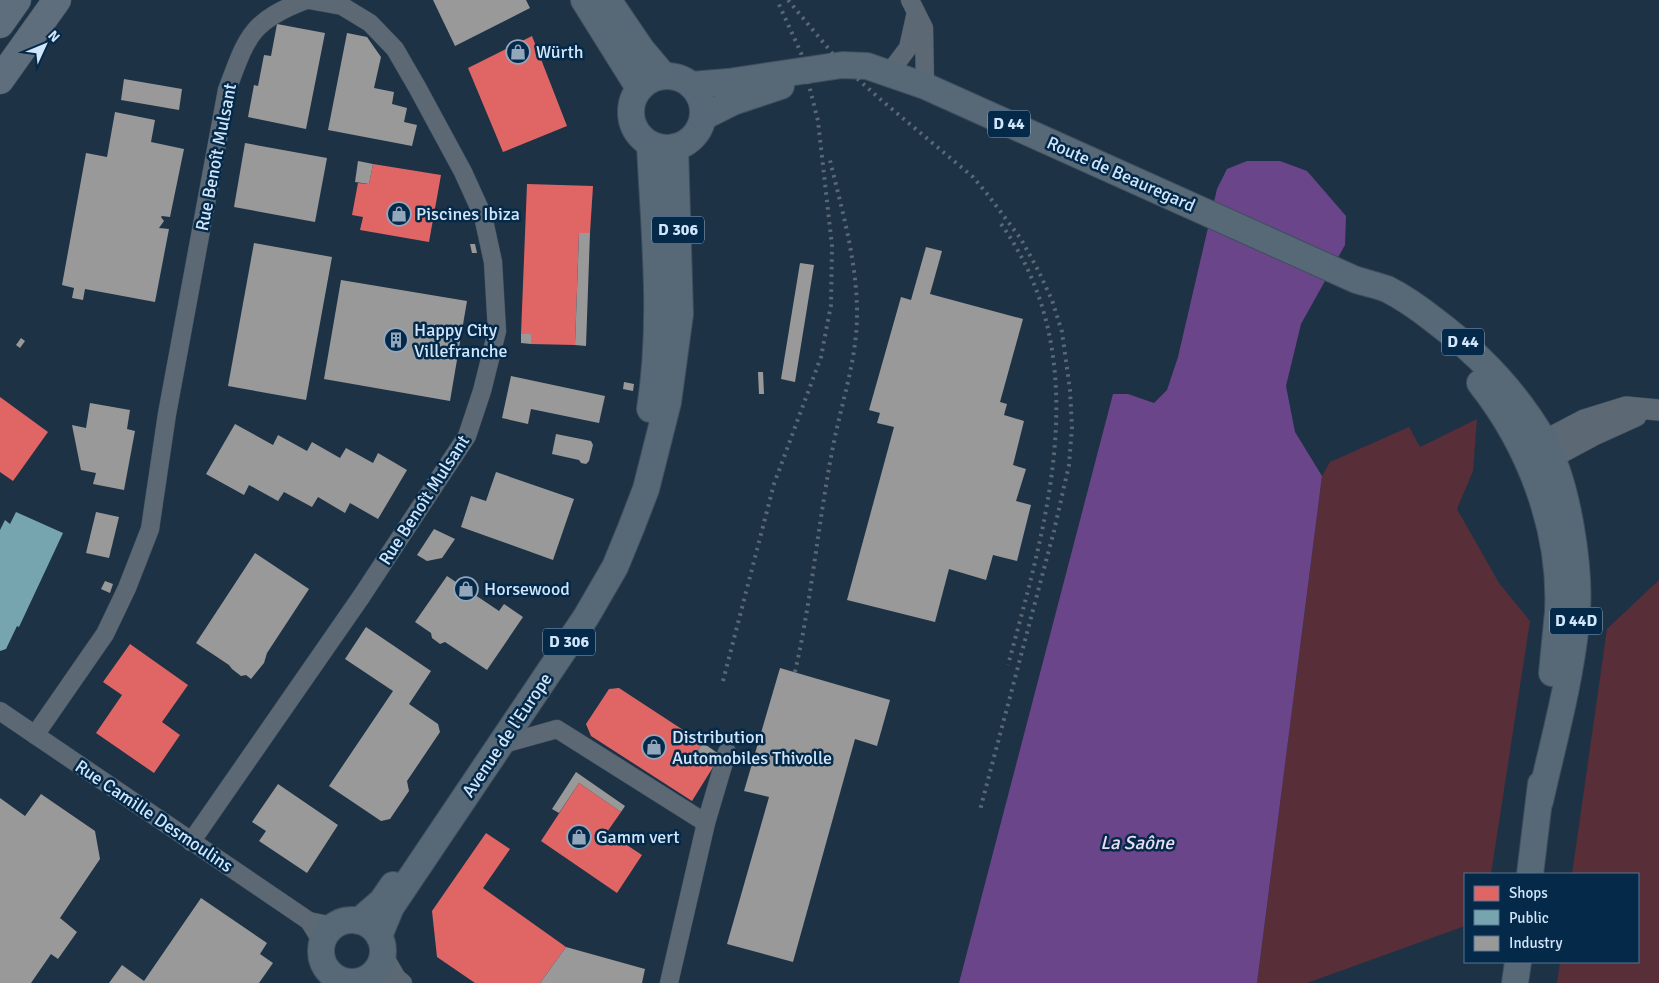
<svg xmlns="http://www.w3.org/2000/svg" width="1659" height="983" viewBox="0 0 1659 983" font-family="Signika,sans-serif">
<rect width="100%" height="100%" fill="#1e3245"/>
<!-- green -->
<g fill="#582e39">
<polygon points="1477,419 1473,471 1457,509 1499,583 1530,621 1491,874 1465,874 1465,926 1307,983 1257,983 1322,476 1330,462 1409,427 1420,447"/>
<polygon points="1659,580 1659,983 1557,983 1560,962 1638,962 1638,874 1572,874 1607,629"/>
</g>
<!-- water -->
<polygon fill="#6a4589" points="1247,161 1280,161 1307,171 1346,216 1345,245 1301,324 1286,386 1295,432 1322,476 1257,983 959,983 1113,394 1128,394 1154,403 1167,390 1178,357 1217,189 1227,169"/>
<!-- shops -->
<g fill="#e06666">
<polygon points="532,36 567,126 503,152 468,68"/>
<polygon points="373,164 441,175 429,242 360,230 363,217 352,215 358,183 369,184"/>
<polygon points="527,184 593,186 590,233 579,233 575,345 531,344 531,334 521,334"/>
<polygon points="0,397 48,432 13,481 0,472"/>
<polygon points="130,644 188,685 162,722 180,735 154,773 96,733 122,695 103,682"/>
<polygon points="619,688 703,743 697,752 715,764 692,801 591,736 586,724 609,689"/>
<polygon points="579,783 621,812 607,832 642,855 617,893 541,841"/>
<polygon points="486,833 510,849 483,888 566,947 540,983 475,983 437,957 432,911"/>
</g>
<!-- public -->
<polygon fill="#76a5af" points="16,512 63,533 19,627 17,626 6,649 0,651 0,530 5,520 10,524"/>
<!-- industry -->
<g fill="#999">
<polygon points="433,0 526,0 530,8 455,46"/>
<polygon points="277,24 325,33 306,129 248,117 254,85 258,86 264,55 271,56"/>
<polygon points="347,33 367,37 381,57 374,88 394,92 392,104 407,108 404,122 417,125 412,146 328,130"/>
<polygon points="124,79 182,89 179,110 121,100"/>
<polygon points="115,112 155,120 151,142 184,149 170,217 162,216 161,217 164,221 159,228 169,229 155,302 85,289 83,300 72,298 74,288 62,285 86,153 107,157"/>
<polygon points="245,143 327,158 315,222 234,207"/>
<polygon points="358,161 373,164 369,184 355,182"/>
<polygon points="579,233 590,233 586,346 575,345"/>
<polygon points="254,243 332,257 306,400 228,386"/>
<polygon points="470,244 475,244 477,253 472,253"/>
<polygon points="926,247 942,251 930,294 1023,319 1000,402 1007,404 1004,415 1024,421 1013,465 1026,469 1016,501 1031,505 1017,561 993,555 986,580 949,569 935,622 847,600 894,427 877,423 880,413 869,410 901,297 911,300"/>
<polygon points="800,263 814,265 795,382 781,379"/>
<polygon points="341,280 467,301 450,401 324,379"/>
<polygon points="521,334 531,334 531,344 521,343"/>
<polygon points="21,338 25,341 20,348 16,345"/>
<polygon points="758,372 763,372 764,394 759,394"/>
<polygon points="511,376 605,396 599,423 531,409 528,424 502,418"/>
<polygon points="624,382 634,384 633,391 623,389"/>
<polygon points="90,403 130,410 127,429 135,431 124,490 93,484 96,473 81,470 72,425 86,428"/>
<polygon points="235,424 273,445 278,435 307,451 312,442 340,458 346,448 373,463 378,453 407,470 378,519 350,503 345,513 318,497 312,507 284,492 278,501 249,485 244,495 206,474"/>
<polygon points="556,434 591,441 593,445 589,461 586,464 581,463 579,460 552,454"/>
<polygon points="496,472 574,499 553,560 461,527 471,496 486,501"/>
<polygon points="96,512 119,517 109,558 86,553"/>
<polygon points="434,529 455,539 442,558 427,561 417,555"/>
<polygon points="255,553 309,589 267,653 264,663 251,679 246,675 241,676 232,669 229,665 196,643"/>
<polygon points="447,576 499,611 504,604 523,617 487,670 445,642 440,644 432,638 431,633 415,622"/>
<polygon points="105,581 113,584 110,593 101,589"/>
<polygon points="366,627 431,671 409,704 438,724 440,732 407,781 409,791 390,819 381,821 329,786 393,691 345,659"/>
<polygon points="780,668 890,700 877,746 855,739 793,962 727,944 769,797 744,791"/>
<polygon points="703,743 719,754 715,764 697,752"/>
<polygon points="576,772 625,806 621,812 579,783 559,813 552,809"/>
<polygon points="278,784 338,825 307,873 259,841 266,831 252,822"/>
<polygon points="41,794 95,831 100,859 60,918 77,932 58,959 51,954 31,983 0,983 0,798 25,816"/>
<polygon points="201,898 267,943 260,954 273,963 259,983 109,983 122,965 144,981"/>
<polygon points="566,947 645,969 642,983 540,983"/>
</g>
<g fill="none" stroke-linecap="round" stroke-linejoin="round">
<!-- minor casing -->
<g stroke="#3e4f5f" stroke-width="19">
<g id="minor">
<polyline points="910,0 924,28 925,86"/>
<polyline points="889,73 908,48 916,12"/>
<polyline points="0,711 309,921 322,942"/>
<path d="M35 735 105 634 127 588 150 529 167 414 227 90C247 37 250 21 306 0"/>
<polyline points="500,745 557,729 706,823"/>
<polyline points="191,842 361,597 467,436 482,391 497,331 493,262 483,216 463,172 417,87 395,49 370,23 342,6 309,0"/>
<polyline points="309,921 333,926"/>
<polyline points="383,954 397,978 403,983"/>
<polyline points="370,977 397,978"/>
<polyline points="669,983 706,823 727,752"/>
</g>
</g>
<!-- tertiary casing -->
<g stroke="#3e4f5f" stroke-width="22">
<g id="tertiary">
<polyline points="1544,441 1584,420 1626,407 1659,410"/>
<polyline points="1551,458 1594,435 1636,416"/>
</g>
</g>
<!-- primary casing -->
<g stroke="#3e4f5f" stroke-width="28">
<g id="primary">
<polyline points="584,0 639,88"/>
<polyline points="608,0 642,50 664,76"/>
<circle cx="667" cy="112" r="36"/>
<path d="M691 85 728 82 842 65 867 66 925 86 1354 279C1365 283 1376 285 1387 289 1403 297 1420 309 1434 320 1478 353 1515 391 1543 439 1568 482 1582 574 1576 623 1570 683 1553 743 1540 801"/>
<polyline points="703,117 733,102 781,86"/>
<path d="M1480 383C1530 446 1562 530 1558 612 1556 633 1554 653 1552 673"/>
<path d="M650 409C664 321 654 232 650 144"/>
<polyline points="1530,874 1541,784"/>
<circle cx="352" cy="951" r="31"/>
<polyline points="359,921 382,901 393,885"/>
<polyline points="379,936 391,907 586,617 615,567 631,528 646,489 668,402 680,314 675,147"/>
<polyline points="1515,983 1518,962"/>
</g>
</g>
<!-- motorway casing -->
<g stroke="#3e4f5f" stroke-width="29">
<g id="motorway">
<polyline points="0,24 17,0"/>
<polyline points="0,80 57,0"/>
</g>
</g>
<!-- minor -->
<use href="#minor" stroke="#5c6873" stroke-width="18"/>
<!-- tertiary -->
<use href="#tertiary" stroke="#5c6873" stroke-width="21"/>
<!-- primary -->
<use href="#primary" stroke="#576877" stroke-width="26"/>
<!-- motorway -->
<use href="#motorway" stroke="#5e6e7d" stroke-width="28"/>
<!-- rail -->
<g stroke="#5a6875" stroke-width="4" stroke-dasharray="2.5 5" stroke-linecap="butt">
<polyline points="788,0 842,65 880,99 973,177 988,195 1021,239 1038,270 1052,300 1062,332 1070,390 1072,427 1069,465 1054,531 980,810"/>
<path d="M1001 224C1097 358 1047 521 1008 665"/>
<path d="M795 672C813 593 819 512 836 432 845 392 858 351 857 309 856 256 841 207 829 156"/>
<polyline points="723,681 774,484 821,357 831,305 832,246 818,121 801,53 777,0"/>
</g>
</g>
<!-- icons -->
<defs>
<g id="shop-ring" transform="scale(1.25)"><circle r="9.5" fill="#042949" stroke="#92a7bb" stroke-width="1.5"/><path d="M-5-2.5h2.3a2.7 3.5 0 0 1 5.4 0H5L5.5 6h-11ZM-1.5-2.5h3a1.5 2.3 0 0 0-3 0Z" fill="#92a7bb"/></g>
<g id="building-ring" transform="scale(1.25)"><circle r="9.5" fill="#042949" stroke="#92a7bb" stroke-width="1.5"/><path d="M-4-6H4V6H1V3H-1V6H-4ZM-2.5-4.3h1.7v1.8h-1.7ZM.8-4.3h1.7v1.8H.8ZM-2.5-1h1.7V.8h-1.7ZM.8-1h1.7V.8H.8Z" fill="#92a7bb"/></g>
</defs>
<g fill-rule="evenodd">
<use href="#shop-ring" x="518" y="52"/>
<use href="#shop-ring" x="399" y="214"/>
<use href="#building-ring" x="396" y="340"/>
<use href="#shop-ring" x="466" y="589"/>
<use href="#shop-ring" x="654" y="747"/>
<use href="#shop-ring" x="579" y="837"/>
</g>
<g text-anchor="middle" dominant-baseline="central" stroke-width="5" stroke-linejoin="round" paint-order="stroke">
<!-- shield labels -->
<g fill="#042949" stroke="#94adc6" stroke-width="1">
<rect x="988" y="110.5" width="42" height="27" rx="4"/>
<rect x="652" y="216.5" width="52" height="27" rx="4"/>
<rect x="1442" y="328.5" width="42" height="27" rx="4"/>
<rect x="1550" y="607.5" width="52" height="27" rx="4"/>
<rect x="543" y="628.5" width="52" height="27" rx="4"/>
</g>
<g font-size="16" font-weight="bold" fill="#d1e6fb">
<text x="1009" y="124">D 44</text>
<text x="678" y="230">D 306</text>
<text x="1463" y="342">D 44</text>
<text x="1576" y="621">D 44D</text>
<text x="569" y="642">D 306</text>
</g>
<!-- poi labels -->
<g font-size="18" fill="#d1e6fb" stroke="#042949" text-anchor="start">
<text x="536" y="52">Würth</text>
<text x="416" y="214">Piscines Ibiza</text>
<text x="414" y="330">Happy City<tspan x="414" dy="21">Villefranche</tspan></text>
<text x="484" y="589">Horsewood</text>
<text x="672" y="737">Distribution<tspan x="672" dy="21">Automobiles Thivolle</tspan></text>
<text x="596" y="837">Gamm vert</text>
</g>
<!-- street labels -->
<g font-size="18" fill="#d1e6fb" stroke="#042949">
<text transform="translate(216 157) rotate(-79)">Rue Benoît Mulsant</text>
<text transform="translate(1121 174) rotate(24)">Route de Beauregard</text>
<text transform="translate(424 500) rotate(-57)">Rue Benoît Mulsant</text>
<text transform="translate(507 735) rotate(-56)">Avenue de l'Europe</text>
<text transform="translate(154 816) rotate(34)">Rue Camille Desmoulins</text>
</g>
<!-- water labels -->
<g font-size="19" font-style="italic" fill="#e9def3" stroke="#042949">
<text x="1137" y="843">La Saône</text>
</g>
</g>
<!-- legend -->
<rect x="1464" y="873" width="175" height="90" fill="#042949" stroke="#567590"/>
<rect x="1474" y="886" width="25" height="15" fill="#e06666" stroke="#567590"/>
<text x="1509" y="898" font-size="15" fill="#d1e6fb">Shops</text>
<rect x="1474" y="910" width="25" height="15" fill="#76a5af" stroke="#567590"/>
<text x="1509" y="923" font-size="15" fill="#d1e6fb">Public</text>
<rect x="1474" y="936" width="25" height="15" fill="#999999" stroke="#567590"/>
<text x="1509" y="948" font-size="15" fill="#d1e6fb">Industry</text>
<!-- north arrow -->
<g transform="translate(45 45) rotate(46)" stroke="#042949" stroke-width="4" paint-order="stroke">
<path d="M0-4L9 19L0 12L-9 19Z" fill="#d1e6fb"/>
<text y="-8" font-size="14" font-weight="bold" text-anchor="middle" fill="#d1e6fb">N</text>
</g>
</svg>
